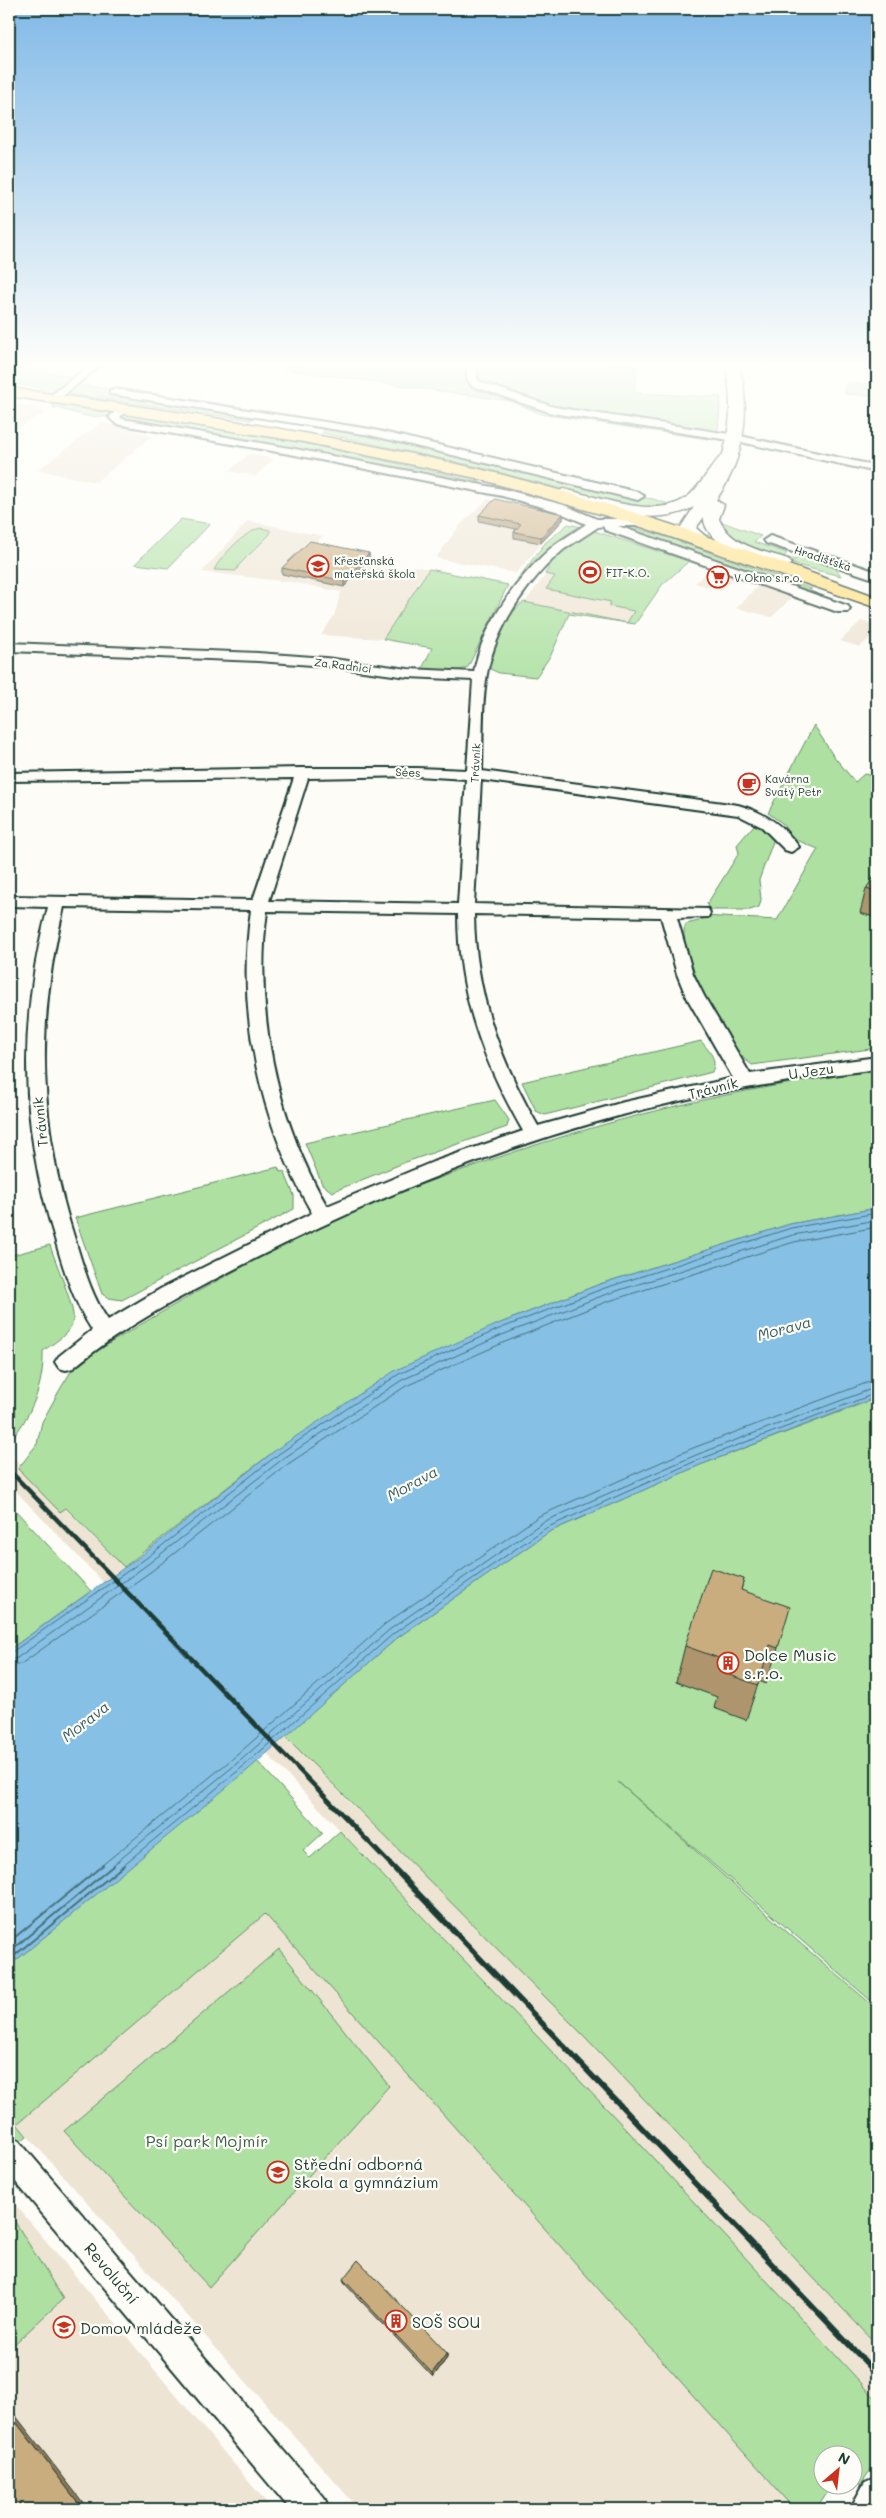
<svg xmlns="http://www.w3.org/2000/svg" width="886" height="2518" viewBox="0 0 886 2518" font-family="Mali,sans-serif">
<rect width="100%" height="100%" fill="#fdfcf7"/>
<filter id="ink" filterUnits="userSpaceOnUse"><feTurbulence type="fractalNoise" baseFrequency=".02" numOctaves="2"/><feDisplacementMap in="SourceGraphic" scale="10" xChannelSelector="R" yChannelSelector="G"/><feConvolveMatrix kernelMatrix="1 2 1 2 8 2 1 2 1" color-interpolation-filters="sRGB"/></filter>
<g filter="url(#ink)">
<!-- built -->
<g fill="#eee4d3">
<polygon points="9,363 80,363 63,375 9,365"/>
<polygon points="9,404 39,408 37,410 45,412 9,434"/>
<polygon points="102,422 152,436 96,482 38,470"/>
<polygon points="249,454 274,459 255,476 229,471"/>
<polygon points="488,499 564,518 516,573 436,558 460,525"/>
<polygon points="248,521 323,536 314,545 375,557 367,566 407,573 414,566 429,569 383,639 321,635 334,616 341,592 290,582 202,572"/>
<polygon points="563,552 634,611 627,623 525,602"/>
<polygon points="714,566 738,574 721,591 695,583"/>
<polygon points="760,584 795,594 772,617 736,608"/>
<polygon points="861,621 877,626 877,631 860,647 840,641"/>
<polygon points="9,1453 124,1567 352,1805 386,1834 586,2038 877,2345 877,2400 629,2132 9,1484"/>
<polygon points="265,1914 273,1921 794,2509 359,2509 17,2124"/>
<polygon points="9,2197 228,2457 272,2509 9,2509"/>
</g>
<!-- green -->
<g fill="#ade0a1" stroke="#668e6a">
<polygon points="317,363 638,363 634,393 721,397 718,428 714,440 541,414 511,401 284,369 283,366"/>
<polygon points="9,365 72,377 57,389 40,390 41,388 9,383"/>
<polygon points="846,383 877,384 877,396 848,394 845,393"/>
<polygon points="76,384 112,390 109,393 257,414 251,420 68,394 66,392"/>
<polygon points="62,404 302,443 481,482 477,485 306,450 101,416 90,417 53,407 53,405"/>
<polygon points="328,426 368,434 630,496 653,499 675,506 661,509 636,508 471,465 322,433"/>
<polygon points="181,519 210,524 168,568 135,564"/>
<path d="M719 521 761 536 754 542 787 553 784 557 795 560 803 555 833 564 841 576C806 568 760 557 730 537 725 534 723 526 719 521Z"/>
<polygon points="568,524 582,527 546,552 524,577 517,580 545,543"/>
<polygon points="626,525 669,538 812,589 808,590 619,526"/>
<path d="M261 528 270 530V534L239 565 236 571 214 570C220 557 246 530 261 528Z"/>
<path d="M594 531 689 561 662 585 635 624 569 614 551 655 536 677 499 673 490 669 488 664C496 648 508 610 524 602L627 623 634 611 609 606 611 602 546 589 555 576 545 574 555 557Z"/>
<path d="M429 569 508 585 468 667C453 675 437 672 421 671L432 648 383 639Z"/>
<path d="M814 725 832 754 855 782 864 774 877 777V1048L752 1065C746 1060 740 1056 735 1049 721 1030 673 944 686 924L702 920V916L777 920 818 849 792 838 782 823 768 813Z"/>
<polygon points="754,825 768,829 775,836 759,880 761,900 759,907 750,910 709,910 707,904 739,853 737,845"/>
<path d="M701 1041C709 1051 718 1059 712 1072L545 1115 536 1111 522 1082Z"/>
<path d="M877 1071V1208L790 1224 600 1284 498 1324 277 1449 124 1567 66 1508 60 1512 18 1469 37 1444 42 1422 59 1391 73 1368 94 1353C189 1294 289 1239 392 1195 417 1185 443 1177 468 1168 601 1120 737 1087 877 1071Z"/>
<polygon points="495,1100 509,1120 507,1127 406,1162 332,1192 322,1184 305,1143"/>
<polygon points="278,1167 280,1172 284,1171 294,1195 294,1209 122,1300 109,1298 102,1294 75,1218"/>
<path d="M50 1245C54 1259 76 1309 73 1320 71 1334 53 1343 43 1351 44 1387 31 1415 9 1443V1256Z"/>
<polygon points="877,1398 877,2006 618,1782 786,1931 877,2009 877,2345 586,2038 285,1736 397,1638 549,1532 700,1465"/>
<polygon points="9,1507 15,1510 91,1591 9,1650"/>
<polygon points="257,1761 323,1833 303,1851 310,1858 340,1831 629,2132 877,2400 877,2461 860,2485 854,2477 854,2456 824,2456 824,2486 831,2486 816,2509 794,2509 265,1914 17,2124 27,2136 9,2151 9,1966"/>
<polygon points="279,1949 389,2086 209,2287 64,2131"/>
<polygon points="9,2212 63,2299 9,2349"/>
</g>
<!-- water -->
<polygon fill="#86c0e5" stroke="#5d8c9e" points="877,1208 877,1397 700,1465 549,1532 397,1638 249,1769 9,1966 9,1650 142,1555 277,1449 396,1370 498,1324 600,1284 790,1224"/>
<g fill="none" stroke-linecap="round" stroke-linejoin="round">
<!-- shore-far1 -->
<g stroke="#48717b" stroke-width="1">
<polyline points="9,1654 145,1559 280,1453 399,1374 499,1329 602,1289 791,1228 877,1213"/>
<polyline points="9,1660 17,1658 148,1564 284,1458 402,1380 502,1335 604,1295 793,1235 877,1220"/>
<polyline points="9,1667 21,1664 153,1570 288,1464 406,1386 505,1342 606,1302 794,1242 877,1227"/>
<polyline points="101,1866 237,1755 385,1624 539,1516 693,1448 877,1379"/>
<polyline points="112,1866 241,1760 389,1630 543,1522 696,1455 877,1387"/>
<polyline points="122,1866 245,1765 393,1634 546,1528 698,1460 877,1393"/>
</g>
<!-- shore -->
<g stroke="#48717b" stroke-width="2">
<polyline points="9,1942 103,1865"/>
<polyline points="9,1952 114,1865"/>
<polyline points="9,1960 124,1865"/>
</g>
<!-- street casing -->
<g stroke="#1f3d34" stroke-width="4">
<g id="street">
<polygon points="92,363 103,363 58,400 50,400 50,396"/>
<polygon points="467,363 477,363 477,379 480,382 554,407 736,435 877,466 877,472 736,441 552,413 472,386 467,379"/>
<polygon points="114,389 370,429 638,492 644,496 638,500 370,435 110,394 110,390"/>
<path d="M123 405 128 408 120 417 123 419 295 449 503 489 564 505 597 519H650L652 522 650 525 646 526H618L848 606 850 609 848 612H838L605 530 603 526 598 527C587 535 574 542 563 550 531 577 501 620 490 661 481 692 483 738 482 771L738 805C764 812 783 825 799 847L791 852 785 850 762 827 738 815 481 780 474 904 708 909 710 913 708 917 677 918 693 974 704 996 750 1074 877 1057V1069C814 1077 751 1086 688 1099 537 1132 394 1188 256 1258 192 1291 129 1322 73 1368L66 1370 59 1368 55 1362 59 1356 92 1330C74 1302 64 1271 55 1239 20 1127 18 1020 48 907L9 906V896L253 900 294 778 9 781V773L301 768H417L467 770 473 680 408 677 326 666 258 661 9 651V643L258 653 326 658 408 669 474 672C482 626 517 578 551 548 562 539 575 532 586 524L556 511 502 496 295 455 116 424 109 417ZM417 776 466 779 458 904 269 901 308 778ZM64 907 251 910C236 1014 260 1122 312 1213L162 1288 108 1320C92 1297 84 1269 76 1243 39 1130 35 1023 64 907ZM267 911 458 914C458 996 483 1061 523 1131L433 1162 327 1206C276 1119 254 1010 267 911ZM474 914 661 917 677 974 686 996 733 1078 624 1102 538 1126C499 1058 475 993 474 914Z"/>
<polygon points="770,536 877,572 877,580 766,543 764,540"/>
<polygon points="9,2136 19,2141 324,2497 329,2509 290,2509 9,2174"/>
<polygon points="877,2477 877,2509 850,2509 865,2482"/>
</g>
</g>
<!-- secondary casing -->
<g stroke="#1f3d34" stroke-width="3">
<path id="secondary" d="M725 363H739C751 411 745 459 716 500L724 505 719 519C731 546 763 551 788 559L791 563 788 567C768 572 701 543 704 517L696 528 712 542 710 546C695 549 687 539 680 528L694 507C652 529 600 508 557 497L555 494 563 489C597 496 654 520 686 498 701 487 709 467 723 454 732 424 732 394 725 363Z"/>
</g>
<!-- primary casing -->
<g stroke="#1f3d34" stroke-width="3">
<path id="primary" d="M9 388C166 410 324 432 479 469 615 502 746 549 877 597V608L624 521 476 478 304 442 9 396Z"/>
</g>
<!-- street -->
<use href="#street" fill="#fdfcf7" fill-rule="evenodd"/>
<!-- secondary -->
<use href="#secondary" fill="#fdfcf7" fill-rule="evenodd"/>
<!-- primary -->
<use href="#primary" fill="#fddf80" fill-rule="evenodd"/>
<!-- rail-far1 -->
<polyline stroke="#1f3d34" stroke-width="4.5" points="9,1470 392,1866"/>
<!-- rail -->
<polyline stroke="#1f3d34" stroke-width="5.5" points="391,1865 877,2374"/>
</g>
<!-- wall -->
<g fill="#ae956d" stroke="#1f3d34">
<polygon points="563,514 563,520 541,543 514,538 514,532 516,529 479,521 479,515"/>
<polygon points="369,553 369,559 344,587 282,574 282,568"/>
<polygon points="877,873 877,918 860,913 866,889"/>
<polygon points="744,1579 741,1590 778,1648 766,1684 759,1681 746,1720 714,1708 717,1697 676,1682 685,1646"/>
<polygon points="343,2279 447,2353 447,2358 433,2377 345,2284"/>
</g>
<!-- shaded-wall -->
<g fill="#8d7959" stroke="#1f3d34">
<polygon points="563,514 563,520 541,543 541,537"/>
<polygon points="369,553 369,559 344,587 344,581"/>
<polygon points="447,2353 447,2358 433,2377 432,2373"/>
<polygon points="9,2407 88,2509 83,2509 9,2413"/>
</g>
<!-- building -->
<g fill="#caad7f" stroke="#1f3d34">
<polygon points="495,499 563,514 541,537 514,532 521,524 479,515"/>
<polygon points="310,541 369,553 344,581 282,568"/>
<polygon points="876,873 877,873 877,892 866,889"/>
<polygon points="711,1568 744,1579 741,1590 790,1607 778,1648 770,1645 758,1685 724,1673 727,1661 685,1646"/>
<polygon points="358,2260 447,2353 432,2373 343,2279"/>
<polygon points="9,2413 83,2509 9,2509"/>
</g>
</g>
<!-- sky -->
<linearGradient id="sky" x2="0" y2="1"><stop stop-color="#81b9e7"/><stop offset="0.51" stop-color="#fefefb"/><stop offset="1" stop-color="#fefefb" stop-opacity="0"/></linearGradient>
<rect width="886" height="715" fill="url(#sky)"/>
<!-- icons -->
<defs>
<g id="school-ring" transform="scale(1.125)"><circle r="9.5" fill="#fdfcf7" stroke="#c8321e" stroke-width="1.5"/><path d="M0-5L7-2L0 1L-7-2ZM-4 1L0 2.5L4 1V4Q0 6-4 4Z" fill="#c8321e"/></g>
<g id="stadium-ring" transform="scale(1.125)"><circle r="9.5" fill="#fdfcf7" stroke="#c8321e" stroke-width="1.5"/><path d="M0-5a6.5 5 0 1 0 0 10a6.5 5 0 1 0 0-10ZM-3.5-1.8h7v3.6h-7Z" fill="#c8321e"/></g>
<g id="supermarket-ring" transform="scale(1.125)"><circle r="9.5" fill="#fdfcf7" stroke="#c8321e" stroke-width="1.5"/><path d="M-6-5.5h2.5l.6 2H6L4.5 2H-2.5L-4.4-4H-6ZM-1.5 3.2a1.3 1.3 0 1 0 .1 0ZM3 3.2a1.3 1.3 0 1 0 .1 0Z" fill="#c8321e"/></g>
<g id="cafe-ring" transform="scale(1.125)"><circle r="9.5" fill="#fdfcf7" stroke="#c8321e" stroke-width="1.5"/><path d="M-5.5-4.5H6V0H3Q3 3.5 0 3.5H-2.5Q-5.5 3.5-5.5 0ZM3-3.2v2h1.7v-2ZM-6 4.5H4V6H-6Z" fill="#c8321e"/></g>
<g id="building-ring" transform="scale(1.125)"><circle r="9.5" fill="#fdfcf7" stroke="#c8321e" stroke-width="1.5"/><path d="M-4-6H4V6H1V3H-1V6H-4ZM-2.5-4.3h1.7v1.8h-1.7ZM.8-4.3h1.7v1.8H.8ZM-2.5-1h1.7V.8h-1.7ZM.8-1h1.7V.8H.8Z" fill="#c8321e"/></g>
</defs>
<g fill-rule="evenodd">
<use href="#school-ring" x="318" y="566"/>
<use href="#stadium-ring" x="590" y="572"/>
<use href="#supermarket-ring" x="718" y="577"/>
<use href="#cafe-ring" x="749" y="784"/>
<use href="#building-ring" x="728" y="1663"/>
<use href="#school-ring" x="278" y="2172"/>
<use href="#building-ring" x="396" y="2321"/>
<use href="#school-ring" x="64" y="2327"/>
</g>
<g text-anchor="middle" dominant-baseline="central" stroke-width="4.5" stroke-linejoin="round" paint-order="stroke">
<!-- far-street labels -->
<g font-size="11" fill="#1f3d34" stroke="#fdfcf7">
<text transform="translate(823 558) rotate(18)">Hradišťská</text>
<text transform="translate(343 665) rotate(7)">Za Radnicí</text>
<text transform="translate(475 763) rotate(-87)">Trávník</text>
<text transform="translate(408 772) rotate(2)">Sées</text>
</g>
<!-- far-poi labels -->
<g font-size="11" fill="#1f3d34" stroke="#fdfcf7" text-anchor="start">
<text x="334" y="560">Křesťanská<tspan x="334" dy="13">mateřská škola</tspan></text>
<text x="606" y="572">FIT-K.O.</text>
<text x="734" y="577">V Okno s.r.o.</text>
<text x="765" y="778">Kavárna<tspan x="765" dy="13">Svatý Petr</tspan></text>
</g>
<!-- street labels -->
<g font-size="14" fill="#1f3d34" stroke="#fdfcf7">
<text transform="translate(811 1071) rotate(-8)">U Jezu</text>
<text transform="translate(713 1088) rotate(-14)">Trávník</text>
<text transform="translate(40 1122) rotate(-96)">Trávník</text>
</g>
<!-- water labels -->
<g font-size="15" font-style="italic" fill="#395e60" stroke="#fdfcf7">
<text transform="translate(784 1328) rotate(-15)">Morava</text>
<text transform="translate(412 1483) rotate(-29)">Morava</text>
<text transform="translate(85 1721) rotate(-38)">Morava</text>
</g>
<!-- near-poi labels -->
<g font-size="16" fill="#1f3d34" stroke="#fdfcf7" text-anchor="start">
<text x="744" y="1654">Dolce Music<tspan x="744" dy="18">s.r.o.</tspan></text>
<text x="294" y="2163">Střední odborná<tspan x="294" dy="18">škola a gymnázium</tspan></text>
<text x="412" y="2321">SOŠ SOU</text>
<text x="80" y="2327">Domov mládeže</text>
</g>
<!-- near-park labels -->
<g font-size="16" fill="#3b5e4a" stroke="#fdfcf7">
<text x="207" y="2140">Psí park Mojmír</text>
</g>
<!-- near-street labels -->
<g font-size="16" fill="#1f3d34" stroke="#fdfcf7">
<text transform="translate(112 2273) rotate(50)">Revoluční</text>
</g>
</g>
<!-- margin -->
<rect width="886" height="2518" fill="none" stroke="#fdfcf7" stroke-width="30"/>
<rect x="15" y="15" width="856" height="2488" fill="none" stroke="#1f3d34" stroke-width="2" filter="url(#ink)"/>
<!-- north arrow -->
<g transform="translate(838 2470) rotate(28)"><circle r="24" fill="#fdfcf7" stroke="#a4b0a9"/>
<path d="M0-4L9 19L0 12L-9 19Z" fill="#c8321e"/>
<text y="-8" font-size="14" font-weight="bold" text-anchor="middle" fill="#1f3d34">N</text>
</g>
</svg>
